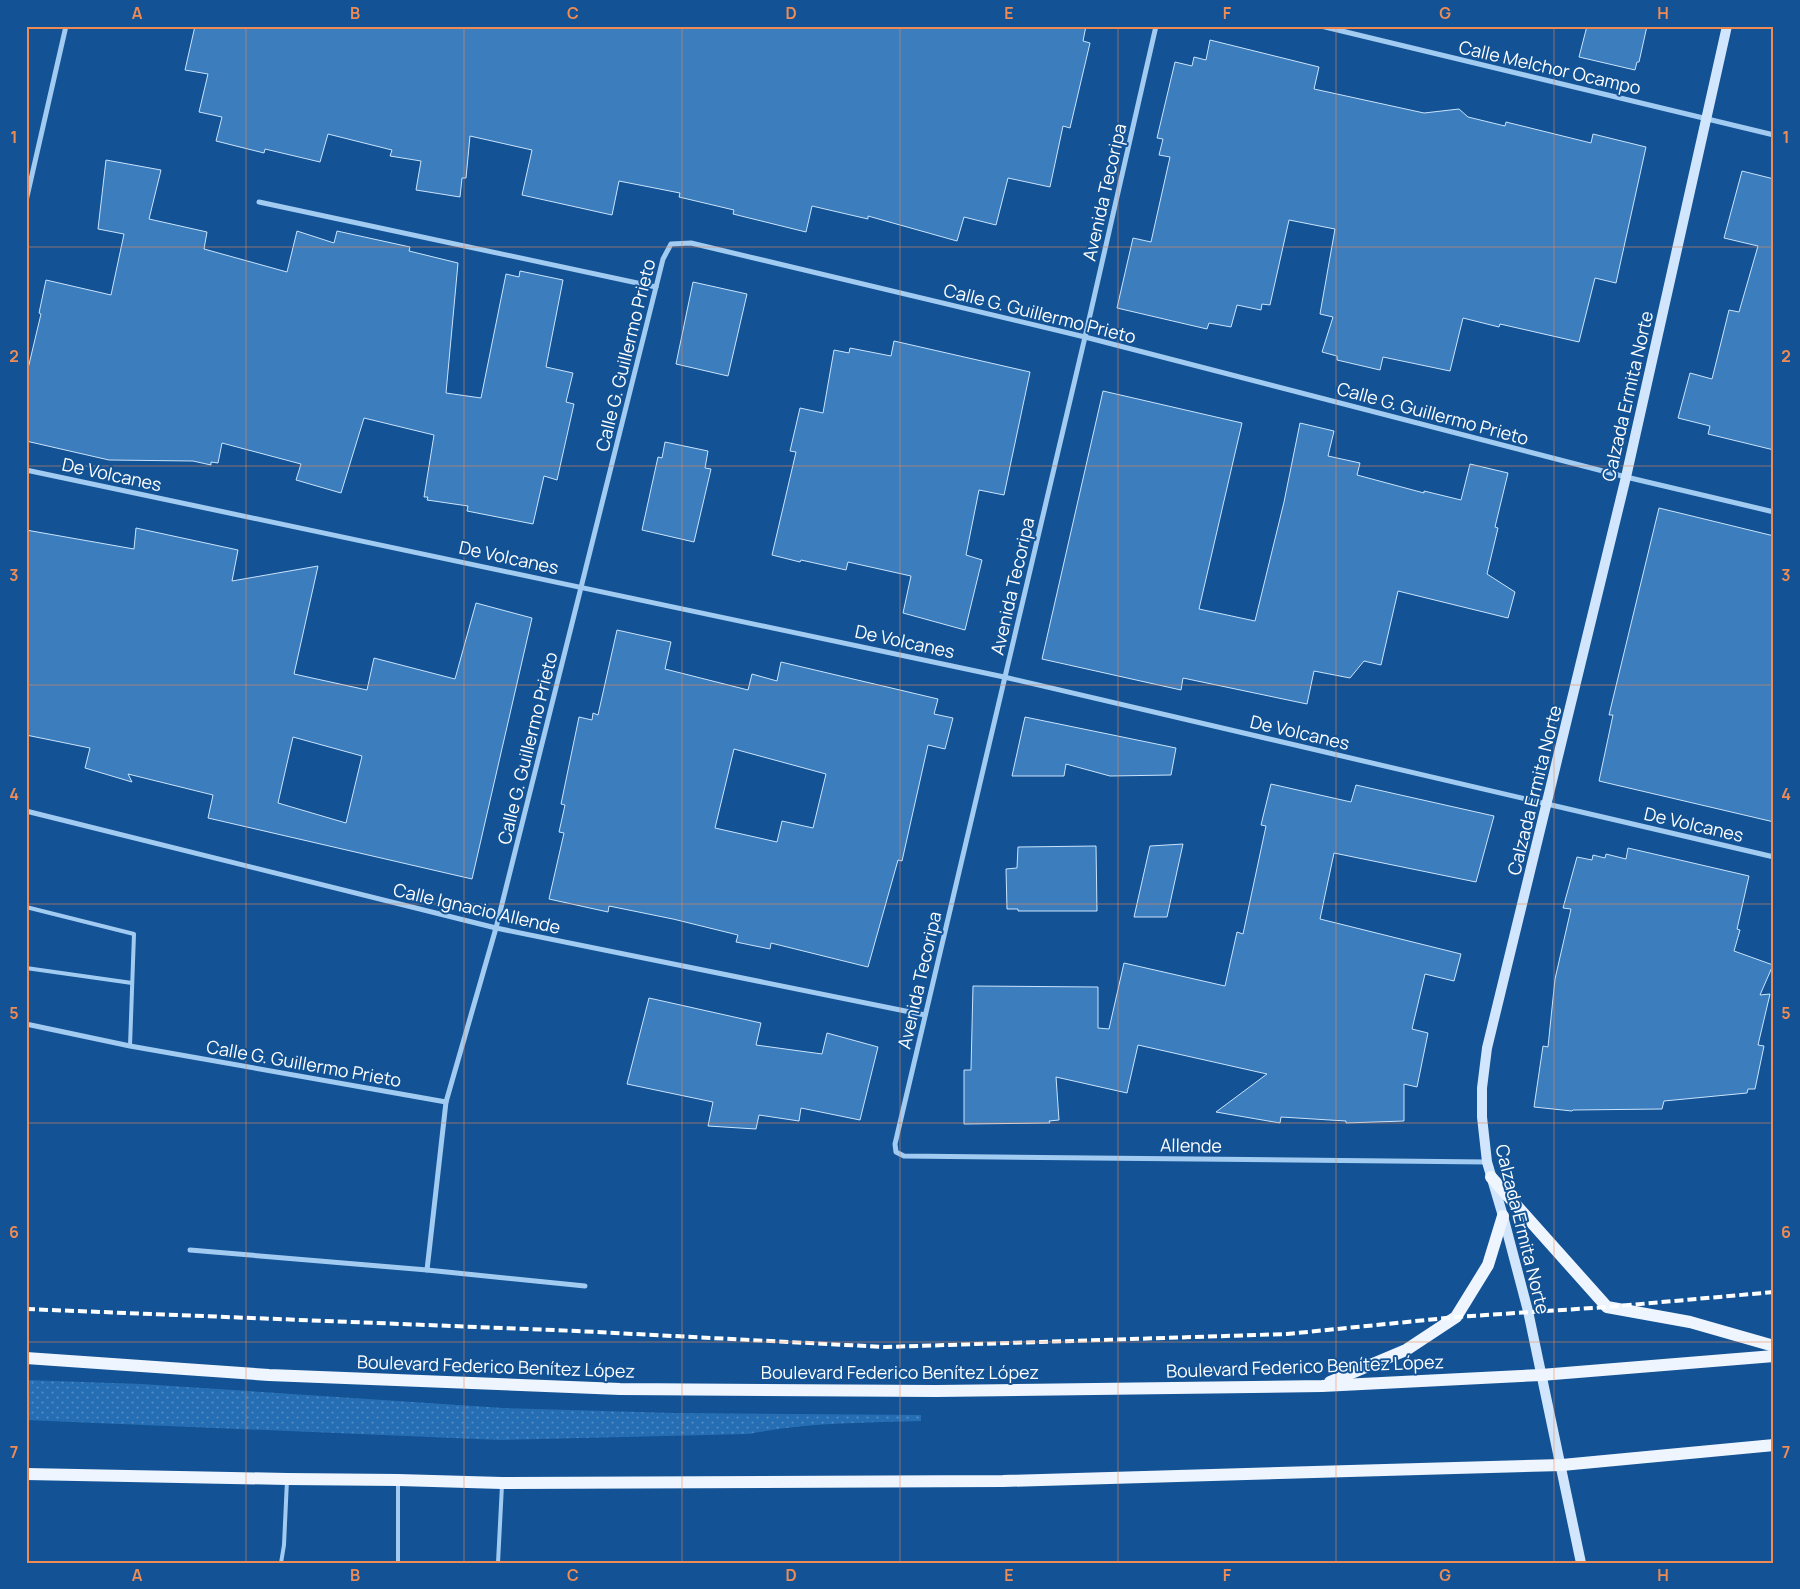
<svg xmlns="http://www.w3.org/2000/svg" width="1800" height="1589" viewBox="0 0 1800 1589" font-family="Manrope,sans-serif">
<defs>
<pattern id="grass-dots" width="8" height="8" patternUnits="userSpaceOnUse" patternTransform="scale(1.25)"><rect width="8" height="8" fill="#266eb4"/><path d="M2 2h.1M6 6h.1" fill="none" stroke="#518bc3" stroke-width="1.8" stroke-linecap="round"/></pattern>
</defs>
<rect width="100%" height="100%" fill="#135395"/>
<!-- grass -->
<path fill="url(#grass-dots)" d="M26 1380 141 1384 503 1408 674 1413 921 1415V1421C863 1423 806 1422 749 1434L501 1440 26 1420Z"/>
<!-- building -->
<g fill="#3c7dbd" stroke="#cae4fd" fill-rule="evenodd">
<polygon points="195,26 1086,26 1083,41 1090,43 1070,128 1063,126 1050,187 1008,178 996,225 964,217 957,241 868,216 868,219 812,206 806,232 733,214 734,210 679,197 680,193 619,181 612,215 522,195 532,150 470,136 466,178 462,178 460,197 416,190 421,161 390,156 392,150 328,134 320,162 265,149 264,153 216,141 222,117 199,112 208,74 185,70"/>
<polygon points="1587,26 1647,26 1639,62 1637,62 1635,70 1579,57"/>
<polygon points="1210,40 1319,67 1314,89 1424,113 1459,109 1468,117 1505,126 1506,122 1591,143 1593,134 1646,147 1616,283 1595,278 1579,342 1500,324 1499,327 1463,318 1450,371 1383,357 1380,370 1337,360 1337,356 1322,352 1333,317 1320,314 1335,229 1289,220 1270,305 1262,304 1261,310 1237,305 1231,327 1209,323 1207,329 1117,308 1133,238 1151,242 1170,157 1159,155 1163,139 1157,138 1175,62 1192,66 1194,57 1206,60"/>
<polygon points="106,160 161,170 149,219 207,232 204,249 287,272 297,231 334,243 337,231 410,247 409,251 458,263 446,393 481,398 506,274 519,277 520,271 563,280 546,367 573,373 566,402 574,404 557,480 544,476 533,524 467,511 468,506 427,500 428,497 424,497 434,435 364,418 341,493 296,480 301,464 222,443 218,463 211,462 211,465 193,461 109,460 26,441 26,377 41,314 39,313 46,280 111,295 124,234 98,229"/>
<polygon points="1742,171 1774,179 1774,450 1708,434 1710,426 1678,418 1690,373 1712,379 1729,310 1739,312 1758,246 1724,238"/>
<polygon points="693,282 747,294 728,376 676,364"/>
<polygon points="894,341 1030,372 1004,495 979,490 966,555 982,560 965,630 903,613 911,576 848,562 846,570 801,560 800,562 772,555 796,452 790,451 800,408 823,413 834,350 849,353 850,348 891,356"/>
<polygon points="1103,391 1242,423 1199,609 1255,621 1284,502 1300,423 1334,431 1328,456 1360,463 1357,475 1424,493 1424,491 1461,500 1470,464 1508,473 1495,527 1498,528 1487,574 1515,592 1508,618 1398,591 1381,665 1364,661 1350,678 1314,671 1307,704 1183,678 1181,690 1042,659"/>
<polygon points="665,442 708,451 705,468 711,469 694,542 642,530 658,457 662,458"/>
<polygon points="1659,508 1774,536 1774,822 1599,781 1613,715 1609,715"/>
<path d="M136 528 238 550 232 581 318 566 294 674 367 690 374 658 455 679 476 603 532 618 472 879 208 818 213 795 128 774 132 782 85 768 90 748 26 735V530L134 549ZM293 737 362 756 346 823 278 803Z"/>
<path d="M617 630 671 642 665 669 748 690 752 674 777 681 781 662 938 699 934 714 953 718 945 749 928 745 902 861 898 860 868 967 771 943 770 949 736 942 738 935 673 919 609 906 608 912 549 899 564 833 559 832 565 805 561 804 579 717 592 720 593 713 598 715ZM734 749 826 774 813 828 782 821 777 842 715 828Z"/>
<polygon points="1025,717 1176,748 1171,775 1110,776 1066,764 1064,776 1012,776"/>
<polygon points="1271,784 1351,802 1356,785 1494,816 1476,882 1334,853 1320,919 1461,954 1454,981 1425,974 1412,1029 1428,1033 1417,1087 1404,1084 1404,1121 1346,1123 1346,1121 1281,1117 1280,1123 1216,1112 1267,1074 1138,1045 1127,1093 1056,1077 1059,1120 1049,1121 1050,1123 964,1124 964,1070 971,1070 973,986 1098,987 1098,1028 1109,1029 1124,963 1225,986 1237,932 1243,934 1266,826 1261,825"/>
<polygon points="1183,844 1167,917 1134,917 1150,846"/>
<polygon points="1096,846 1097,911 1018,911 1018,909 1007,909 1006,869 1017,868 1018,847"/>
<polygon points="1628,848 1749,876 1737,929 1740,930 1734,951 1773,965 1760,995 1770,994 1758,1045 1764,1046 1755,1089 1748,1089 1747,1093 1664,1101 1662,1109 1573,1110 1572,1111 1534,1107 1543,1046 1548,1047 1555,979 1571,909 1563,908 1577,857 1592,860 1593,855 1605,858 1606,854 1626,859"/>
<polygon points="649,998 761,1023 756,1045 822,1054 827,1033 878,1047 860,1120 801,1108 799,1121 759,1115 756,1129 708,1126 713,1102 627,1084"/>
</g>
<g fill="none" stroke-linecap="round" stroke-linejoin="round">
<!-- lane -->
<g stroke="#a2cbf2" stroke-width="4">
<polyline points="26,907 134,934 130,1046"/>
<polyline points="26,968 132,983"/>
<polyline points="398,1482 398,1563"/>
<polyline points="281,1563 284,1545 287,1480"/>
<polyline points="498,1563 502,1485"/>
</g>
<!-- street -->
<g stroke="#a2cbf2" stroke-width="5">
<polyline points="1156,26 1085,337 895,1144 896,1152 904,1156 1487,1162"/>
<polyline points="1321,26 1774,135"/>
<polyline points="26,201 66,26"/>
<polyline points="259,202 656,287"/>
<polyline points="26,470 1004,677 1774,857"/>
<polyline points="26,811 496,928 925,1015"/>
<polyline points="26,1024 130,1046 446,1102"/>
<polyline points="190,1250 427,1270 446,1102 496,928 656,287 663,259 671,244 691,243 1085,337 1626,477 1774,512"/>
<polyline points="427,1270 585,1286"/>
</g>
<!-- secondary -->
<polyline stroke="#d1e6fc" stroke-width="10" points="1581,1563 1528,1311 1503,1216 1487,1162 1482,1117 1482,1088 1487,1048 1626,477 1727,26"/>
<!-- primary -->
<g stroke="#eef5ff" stroke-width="12">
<polyline points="1491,1177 1607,1307 1690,1322 1774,1346"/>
<polyline points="26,1358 269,1375 620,1389 936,1391 1322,1386 1541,1375 1774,1356"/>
<polyline points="1330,1382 1406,1350 1456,1317 1488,1265 1503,1216"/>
<polyline points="26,1474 287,1479 398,1480 502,1483 1003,1481 1562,1465 1774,1445"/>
</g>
<!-- rail -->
<polyline stroke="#fff" stroke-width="4" stroke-dasharray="9 4" stroke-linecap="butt" points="26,1309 577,1331 885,1347 1287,1334 1456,1317 1607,1307 1774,1292"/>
</g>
<!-- grid -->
<path fill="none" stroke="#ef8b55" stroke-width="1" stroke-opacity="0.55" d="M246 26V1563M464 26V1563M682 26V1563M900 26V1563M1118 26V1563M1336 26V1563M1554 26V1563M26 247H1774M26 466H1774M26 685H1774M26 904H1774M26 1123H1774M26 1342H1774"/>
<g text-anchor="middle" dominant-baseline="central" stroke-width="4" stroke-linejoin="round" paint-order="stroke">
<!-- street labels -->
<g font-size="18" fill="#fff" stroke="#135395">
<text transform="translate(1550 67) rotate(13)">Calle Melchor Ocampo</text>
<text transform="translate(1104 192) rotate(-77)">Avenida Tecoripa</text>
<text transform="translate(1040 313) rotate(14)">Calle G. Guillermo Prieto</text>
<text transform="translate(625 355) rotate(-76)">Calle G. Guillermo Prieto</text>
<text transform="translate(1627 396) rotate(-77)">Calzada Ermita Norte</text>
<text transform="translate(1433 413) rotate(15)">Calle G. Guillermo Prieto</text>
<text transform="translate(112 474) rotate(12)">De Volcanes</text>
<text transform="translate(509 557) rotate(12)">De Volcanes</text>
<text transform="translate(1012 586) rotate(-77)">Avenida Tecoripa</text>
<text transform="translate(905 641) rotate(12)">De Volcanes</text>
<text transform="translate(1300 732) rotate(13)">De Volcanes</text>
<text transform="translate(527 748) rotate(-76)">Calle G. Guillermo Prieto</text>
<text transform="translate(1534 790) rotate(-76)">Calzada Ermita Norte</text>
<text transform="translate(1694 824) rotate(13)">De Volcanes</text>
<text transform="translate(477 908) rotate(13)">Calle Ignacio Allende</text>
<text transform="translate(919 980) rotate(-77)">Avenida Tecoripa</text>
<text transform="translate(304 1063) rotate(10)">Calle G. Guillermo Prieto</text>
<text transform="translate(1191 1145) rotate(1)">Allende</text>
<text transform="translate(1523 1229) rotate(76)">Calzada Ermita Norte</text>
<text transform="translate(496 1366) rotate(2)">Boulevard Federico Benítez López</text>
<text transform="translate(1305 1366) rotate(-2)">Boulevard Federico Benítez López</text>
<text x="900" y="1372">Boulevard Federico Benítez López</text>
</g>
</g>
<!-- border -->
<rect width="1800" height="1589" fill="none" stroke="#135395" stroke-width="55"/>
<rect x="28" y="28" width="1744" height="1534" fill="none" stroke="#ef8b55" stroke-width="2"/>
<g font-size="16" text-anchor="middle" font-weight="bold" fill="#ef8b55">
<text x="137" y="19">A</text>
<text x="355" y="19">B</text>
<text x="573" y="19">C</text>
<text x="791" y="19">D</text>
<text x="1009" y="19">E</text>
<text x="1227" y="19">F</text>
<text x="1445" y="19">G</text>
<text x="1663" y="19">H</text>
<text x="14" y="143">1</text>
<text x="1786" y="143">1</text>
<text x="14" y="362">2</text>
<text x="1786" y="362">2</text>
<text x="14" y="581">3</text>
<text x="1786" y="581">3</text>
<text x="14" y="800">4</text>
<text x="1786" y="800">4</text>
<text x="14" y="1019">5</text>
<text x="1786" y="1019">5</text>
<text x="14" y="1238">6</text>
<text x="1786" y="1238">6</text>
<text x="14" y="1458">7</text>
<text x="1786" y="1458">7</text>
<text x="137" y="1581">A</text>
<text x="355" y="1581">B</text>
<text x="573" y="1581">C</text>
<text x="791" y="1581">D</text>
<text x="1009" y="1581">E</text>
<text x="1227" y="1581">F</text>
<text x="1445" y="1581">G</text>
<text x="1663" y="1581">H</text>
</g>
</svg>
